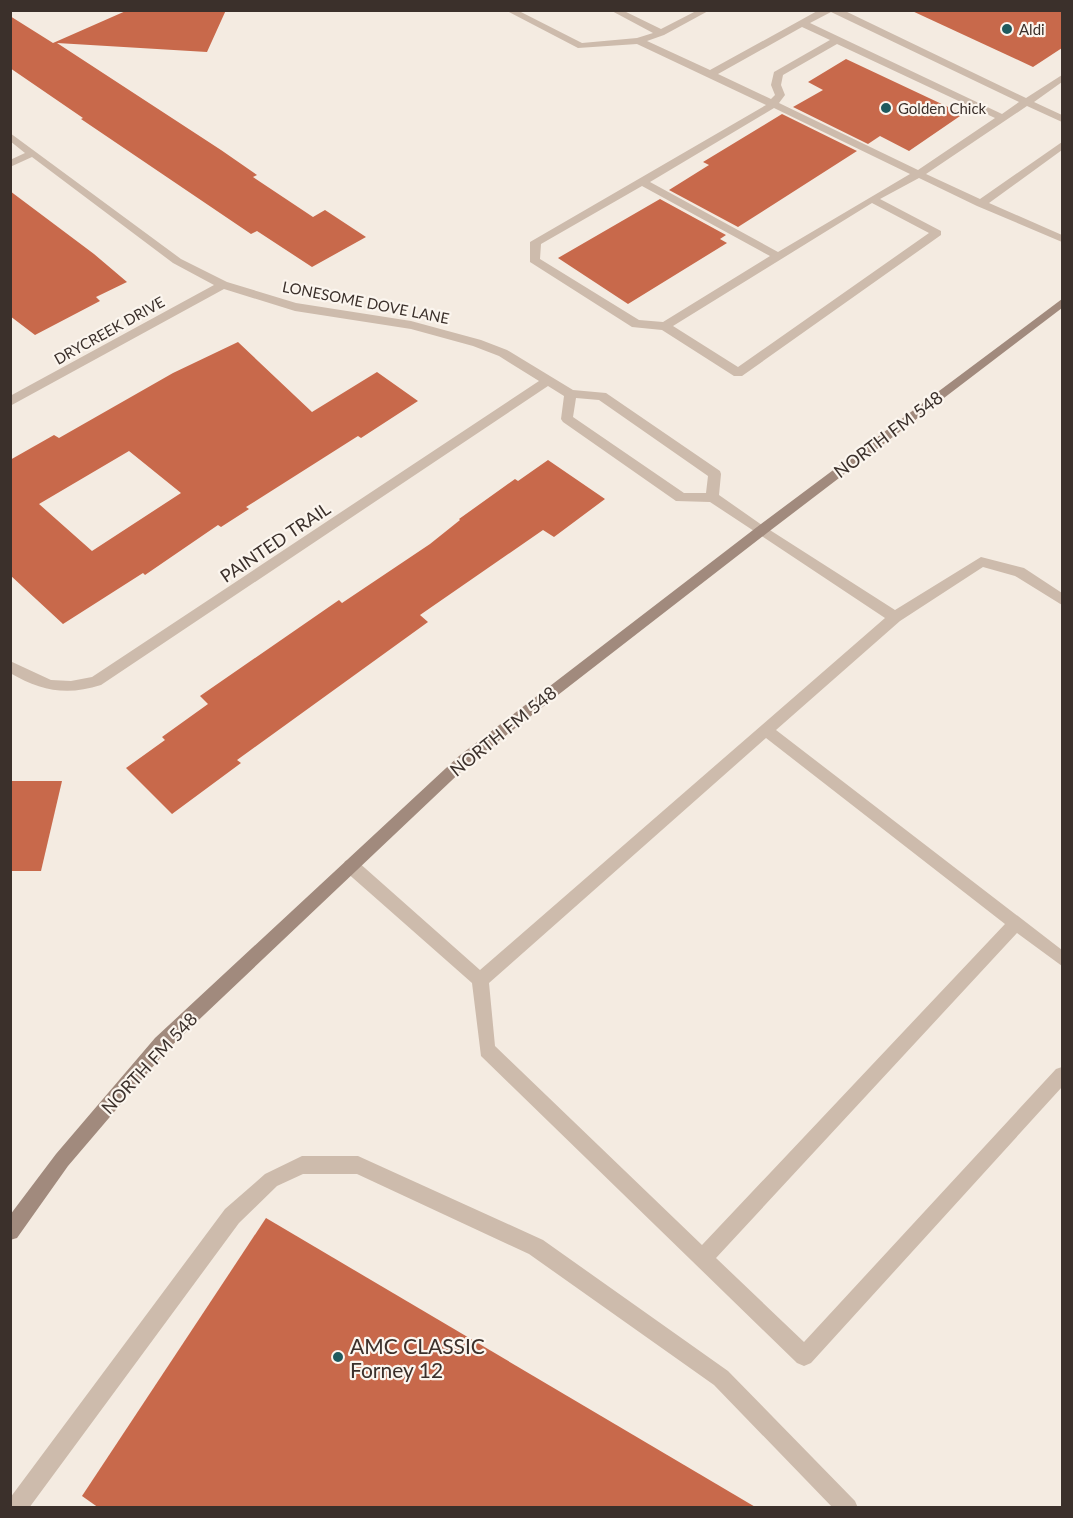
<svg xmlns="http://www.w3.org/2000/svg" width="1073" height="1518" viewBox="0 0 1073 1518" font-family="Lato,sans-serif">
<rect width="100%" height="100%" fill="#f4ebe1"/>
<!-- building -->
<g fill="#c8694b" fill-rule="evenodd">
<polygon points="128,10 226,10 207,52 57,43 221,150 257,175 253,177 313,217 325,210 366,237 312,267 257,231 251,234 81,119 83,118 10,68 10,16 53,43"/>
<polygon points="910,10 1062,10 1062,48 1033,67"/>
<polygon points="846,59 963,114 909,151 880,136 868,144 793,107 823,90 808,82"/>
<polygon points="782,114 857,151 738,227 669,190 709,165 703,162"/>
<polygon points="10,191 94,254 127,282 96,297 100,301 35,335 10,316"/>
<polygon points="660,199 726,235 720,239 727,243 628,304 558,258"/>
<path d="M238 342 312 412 377 372 418 401 361 438 358 436 246 507 249 509 221 527 218 525 145 575 143 573 63 624 10 575V460L54 435 59 438 173 373ZM129 451 181 493 92 551 39 504Z"/>
<polygon points="548,460 605,499 554,537 543,530 420,615 428,622 237,760 241,763 172,814 126,768 165,740 162,737 208,704 200,696 339,600 342,603 430,544 460,520 459,519 515,479 518,481"/>
<polygon points="10,781 62,781 41,871 10,871"/>
<polygon points="266,1218 757,1508 99,1508 82,1496"/>
</g>
<g fill="none" stroke-linecap="round" stroke-linejoin="round">
<!-- service -->
<g fill="#cdbbac" fill-rule="evenodd">
<path d="M505 10H517L582 43 637 38 653 33 610 10H622L661 29 698 10H710L664 35 647 41 710 70 819 10H843L1026 98 1062 75V82L1034 102 1062 115V122L1027 106 926 174 980 199 1062 142V150L989 203 1062 235V242L977 206 919 178 880 199 941 231V235L742 376H734L662 330 632 327 530 262V242L766 105 637 44 578 48ZM831 12 1019 102 1002 114 810 23ZM802 27 830 40 774 72 771 85 775 95 771 99 718 74ZM837 44 995 118 918 170 779 103 785 95 781 85 783 75ZM774 108 910 174 778 252 650 182ZM642 186 770 256 663 322 639 320 540 259 541 244ZM872 203 929 233 738 367 673 326Z"/>
<path d="M762 525 895 610 981 557 1024 568 1062 593V605L1015 576 983 567 900 621 776 730 1062 950V966L1017 933 716 1258 804 1342 1056 1069 1062 1067V1087L811 1363 804 1366 797 1363 481 1056 472 983 345 871 343 866 345 861 351 859 357 861 480 970 885 618 757 533 755 530 757 527ZM766 738 1005 924 702 1245 495 1046 489 983Z"/>
<polygon points="302,1156 358,1156 543,1240 728,1371 855,1501 858,1508 833,1508 714,1385 529,1254 357,1174 303,1174 277,1186 239,1223 29,1508 10,1508 10,1498 225,1209 265,1174"/>
</g>
<!-- minor -->
<path fill="#cdbbac" fill-rule="evenodd" d="M10 133 181 259 227 282 296 303 411 321 481 340 507 350 573 390 606 393 720 471 721 474 719 495 769 530 767 533H757L710 502 676 501 563 422 561 419 564 396 548 386 101 685C67 696 41 691 10 673V661L51 680 71 681 92 677 539 381 499 356 473 346 411 329 295 311 224 289 10 406V396L214 285 173 263 32 157 10 167V160L25 153 10 141ZM576 398 599 400 708 476 706 493H684L573 417Z"/>
<!-- secondary -->
<polygon fill="#a18a7d" fill-rule="evenodd" points="1062,299 1062,308 767,533 469,764 167,1050 68,1166 17,1238 10,1240 10,1215 56,1154 155,1038 459,756 757,527"/>
</g>
<!-- markers -->
<g fill="#1f5a5e" stroke="#fbf5ee" stroke-width="2">
<circle cx="1007" cy="29" r="6"/>
<circle cx="886" cy="108" r="6"/>
<circle cx="338" cy="1357" r="6"/>
</g>
<g text-anchor="middle" dominant-baseline="central" stroke-width="4.5" stroke-linejoin="round" paint-order="stroke">
<!-- far-poi labels -->
<g font-size="15" fill="#3b302b" stroke="#fbf5ee" text-anchor="start">
<text x="1019" y="29">Aldi</text>
<text x="898" y="108">Golden Chick</text>
</g>
<!-- far-street labels -->
<g font-size="15" fill="#3b302b" stroke="#fbf5ee">
<text transform="translate(366 302) rotate(11)">LONESOME DOVE LANE</text>
<text transform="translate(109 330) rotate(-29)">DRYCREEK DRIVE</text>
</g>
<!-- street labels -->
<g font-size="18" fill="#3b302b" stroke="#fbf5ee">
<text transform="translate(888 434) rotate(-37)">NORTH FM 548</text>
<text transform="translate(275 542) rotate(-34)">PAINTED TRAIL</text>
<text transform="translate(503 731) rotate(-39)">NORTH FM 548</text>
<text transform="translate(149 1063) rotate(-47)">NORTH FM 548</text>
</g>
<!-- near-poi labels -->
<g font-size="21" fill="#3b302b" stroke="#fbf5ee" text-anchor="start">
<text x="350" y="1345">AMC CLASSIC<tspan x="350" dy="24">Forney 12</tspan></text>
</g>
</g>
<!-- border -->
<rect width="1073" height="1518" fill="none" stroke="#3b302b" stroke-width="24"/>
</svg>
